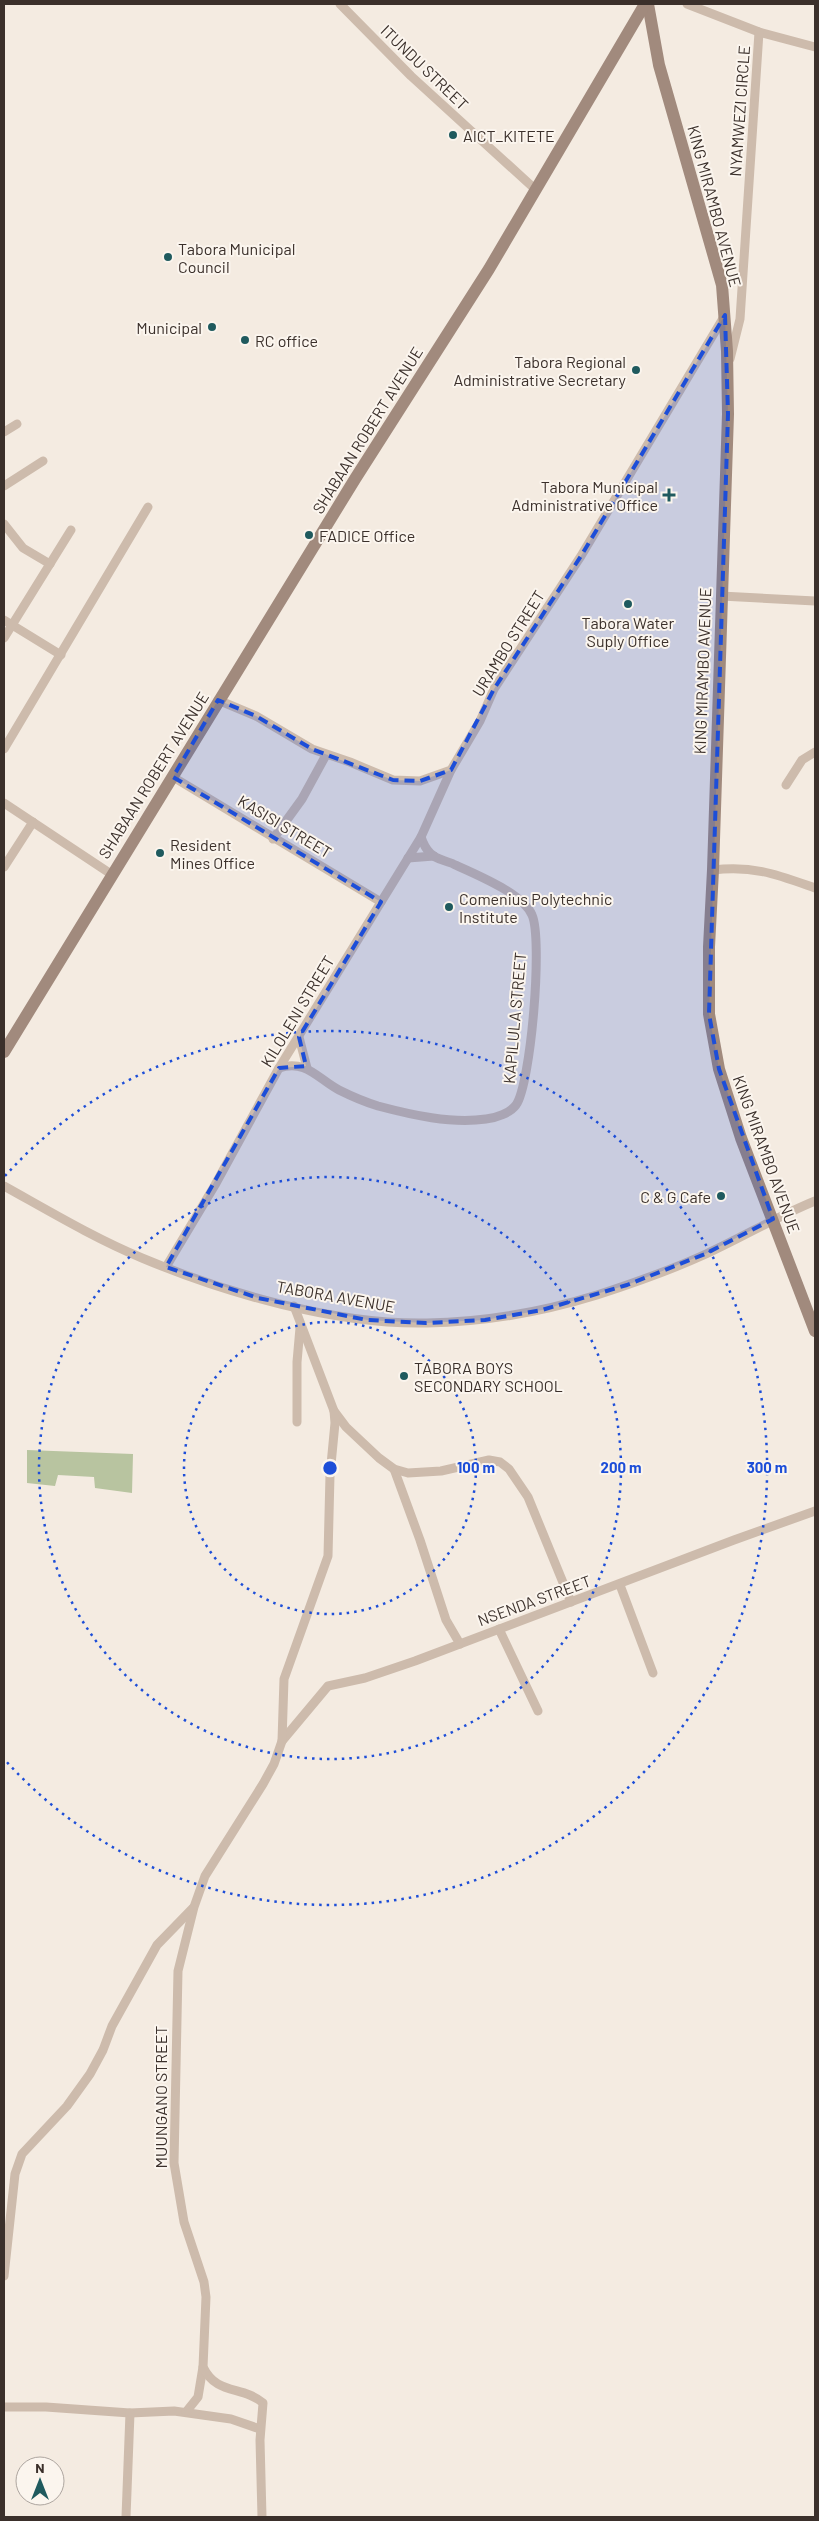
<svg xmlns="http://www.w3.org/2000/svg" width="819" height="2521" viewBox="0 0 819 2521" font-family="Barlow,sans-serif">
<rect width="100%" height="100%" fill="#f4ebe1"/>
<!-- green -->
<polygon fill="#b8c4a0" points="27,1450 133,1454 132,1493 95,1488 94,1477 58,1475 55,1486 27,1483"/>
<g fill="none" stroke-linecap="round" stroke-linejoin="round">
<!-- street -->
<g stroke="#cdbbac" stroke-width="9">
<polyline points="340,4 411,76 536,190"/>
<polyline points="687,4 759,32 815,47"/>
<polyline points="730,359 740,319 759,32"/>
<polyline points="4,432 17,424"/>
<polyline points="4,486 43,461"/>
<polyline points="4,524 23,548 50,564"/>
<polyline points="721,596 815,601"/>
<polyline points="4,620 61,655"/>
<polyline points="4,638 71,530"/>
<polyline points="218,700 256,716 312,749 350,762 393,780 420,781 451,770 480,721 494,689 581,556 725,315"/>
<polyline points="4,749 148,507"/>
<polyline points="173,777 381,902"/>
<polyline points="786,785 802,760 815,752"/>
<polyline points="4,803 111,874"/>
<polyline points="273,839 302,799 326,755"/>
<polyline points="408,858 434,856"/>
<polyline points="4,867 33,822"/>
<path d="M713 870C754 865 778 875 815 888"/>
<polyline points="299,1037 307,1068"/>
<path d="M279 1068C306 1059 318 1079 339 1090 351 1096 365 1102 378 1106 412 1115 451 1124 486 1119 496 1118 510 1113 516 1105 531 1084 543 939 532 915 523 893 473 873 451 863 444 860 435 859 430 853 426 849 423 843 421 837"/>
<path d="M4 1186C49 1211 94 1238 142 1258 225 1293 336 1325 427 1323 485 1322 542 1312 597 1295 634 1283 671 1270 706 1254 743 1237 778 1216 815 1201"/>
<polyline points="166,1267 215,1185 279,1068 421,837 451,770"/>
<polyline points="294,1306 334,1411 346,1427 379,1458 394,1469 408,1473 441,1471 489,1460 500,1462 509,1469 528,1497 571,1602"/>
<polyline points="297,1422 297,1362 300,1328"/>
<polyline points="394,1469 420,1540 446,1620 460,1644"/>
<polyline points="620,1585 653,1673"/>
<polyline points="499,1629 538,1711"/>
<polyline points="282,1741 328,1686 365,1678 415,1661 734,1540 815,1511"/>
<polyline points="4,2276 15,2174 22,2154 67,2106 90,2074 103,2050 112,2026 157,1945 193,1908"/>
<polyline points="4,2407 46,2407 130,2413 174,2411 231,2419 260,2429"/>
<polyline points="186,2412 198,2397 203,2367"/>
<polyline points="126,2517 130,2413"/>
<path d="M262 2517 260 2440 263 2403C242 2385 217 2396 203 2367L206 2297 204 2282 184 2222 174 2163 178 1971 194 1907 205 1876 263 1784 274 1764 282 1741 284 1679 328 1556 330 1475 335 1423 334 1411"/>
</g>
<!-- secondary -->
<g stroke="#a18a7d" stroke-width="12">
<polyline points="648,4 659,65 722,285 727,351 728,414 713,870 709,947 709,1014 719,1069 741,1138 815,1331"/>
<polyline points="4,1052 355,479 489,269 645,4"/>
</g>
</g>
<!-- marked area -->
<path fill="#1d4ed8" fill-opacity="0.2" stroke="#1d4ed8" stroke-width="4" stroke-dasharray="10 6" stroke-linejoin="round" d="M725 315 728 414 709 1014 719 1069 773 1219 705 1254 627 1285 542 1310 485 1320 426 1323 367 1320 258 1298 166 1267 279 1068 306 1066 299 1037 381 902 173 777 218 700 256 716 312 749 393 780 420 781 451 770 494 689 581 556Z"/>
<!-- distance rings -->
<g fill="none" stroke="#1d4ed8" stroke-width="2.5" stroke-dasharray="2.5 5">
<circle cx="330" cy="1468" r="146"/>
<circle cx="330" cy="1468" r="291"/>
<path d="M5 1176A437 437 0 1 1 5 1760"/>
</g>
<!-- markers -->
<g fill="#1f5a5e" stroke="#fbf5ee" stroke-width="2">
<circle cx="453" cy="135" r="5"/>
<circle cx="168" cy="257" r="5"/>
<circle cx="212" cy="327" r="5"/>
<circle cx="245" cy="340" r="5"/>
<circle cx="636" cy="370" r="5"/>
<path d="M666.5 487.5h5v5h5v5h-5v5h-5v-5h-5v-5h5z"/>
<circle cx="309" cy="535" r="5"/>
<circle cx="628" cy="604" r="5"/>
<circle cx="160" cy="853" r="5"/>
<circle cx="449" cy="907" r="5"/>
<circle cx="721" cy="1196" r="5"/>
<circle cx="404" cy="1376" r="5"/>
</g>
<g text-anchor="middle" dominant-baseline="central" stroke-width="4" stroke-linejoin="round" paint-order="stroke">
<!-- street labels -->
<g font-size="16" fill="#3b302b" stroke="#fbf5ee">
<text transform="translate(425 67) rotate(44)">ITUNDU STREET</text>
<text transform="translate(739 111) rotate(-86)">NYAMWEZI CIRCLE</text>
<text transform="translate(715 206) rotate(75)">KING MIRAMBO AVENUE</text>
<text transform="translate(367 430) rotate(-58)">SHABAAN ROBERT AVENUE</text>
<text transform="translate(508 643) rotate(-58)">URAMBO STREET</text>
<text transform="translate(702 671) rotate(-88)">KING MIRAMBO AVENUE</text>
<text transform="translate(153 775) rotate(-58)">SHABAAN ROBERT AVENUE</text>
<text transform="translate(285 826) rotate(31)">KASISI STREET</text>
<text transform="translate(297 1011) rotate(-59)">KILOLENI STREET</text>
<text transform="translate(514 1018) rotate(-85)">KAPILULA STREET</text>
<text transform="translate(767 1154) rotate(70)">KING MIRAMBO AVENUE</text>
<text transform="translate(336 1296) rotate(10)">TABORA AVENUE</text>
<text transform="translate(534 1600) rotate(-20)">NSENDA STREET</text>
<text transform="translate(160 2097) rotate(-90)">MUUNGANO STREET</text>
</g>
<!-- poi labels -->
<g font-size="16" fill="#3b302b" stroke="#fbf5ee" text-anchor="start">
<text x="463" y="135">AICT_KITETE</text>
<text x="178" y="248">Tabora Municipal<tspan x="178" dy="18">Council</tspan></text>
<text x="202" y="327" text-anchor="end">Municipal</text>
<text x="255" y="340">RC office</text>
<text x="626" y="361" text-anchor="end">Tabora Regional<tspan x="626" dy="18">Administrative Secretary</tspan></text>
<text x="658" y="486" text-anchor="end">Tabora Municipal<tspan x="658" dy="18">Administrative Office</tspan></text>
<text x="319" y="535">FADICE Office</text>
<text x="628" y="622" text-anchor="middle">Tabora Water<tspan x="628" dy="18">Suply Office</tspan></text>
<text x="170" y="844">Resident<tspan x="170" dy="18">Mines Office</tspan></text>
<text x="459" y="898">Comenius Polytechnic<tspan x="459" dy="18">Institute</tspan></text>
<text x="711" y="1196" text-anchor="end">C &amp; G Cafe</text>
<text x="414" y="1367">TABORA BOYS<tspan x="414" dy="18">SECONDARY SCHOOL</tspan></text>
</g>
</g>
<circle cx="330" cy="1468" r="8" fill="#1d4ed8" stroke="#fbf5ee" stroke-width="2.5"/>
<g font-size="15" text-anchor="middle" font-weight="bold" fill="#1d4ed8" stroke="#fbf5ee" stroke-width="4" stroke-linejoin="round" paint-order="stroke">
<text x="476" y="1473">100 m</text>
<text x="621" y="1473">200 m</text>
<text x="767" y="1473">300 m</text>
</g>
<!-- border -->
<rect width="819" height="2521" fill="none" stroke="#3b302b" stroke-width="10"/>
<!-- north arrow -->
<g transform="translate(40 2481)"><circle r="24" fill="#fbf5ee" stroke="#aea6a0"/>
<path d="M0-4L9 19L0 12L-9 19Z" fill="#1f5a5e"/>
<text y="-8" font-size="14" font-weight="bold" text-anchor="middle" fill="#3b302b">N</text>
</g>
</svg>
